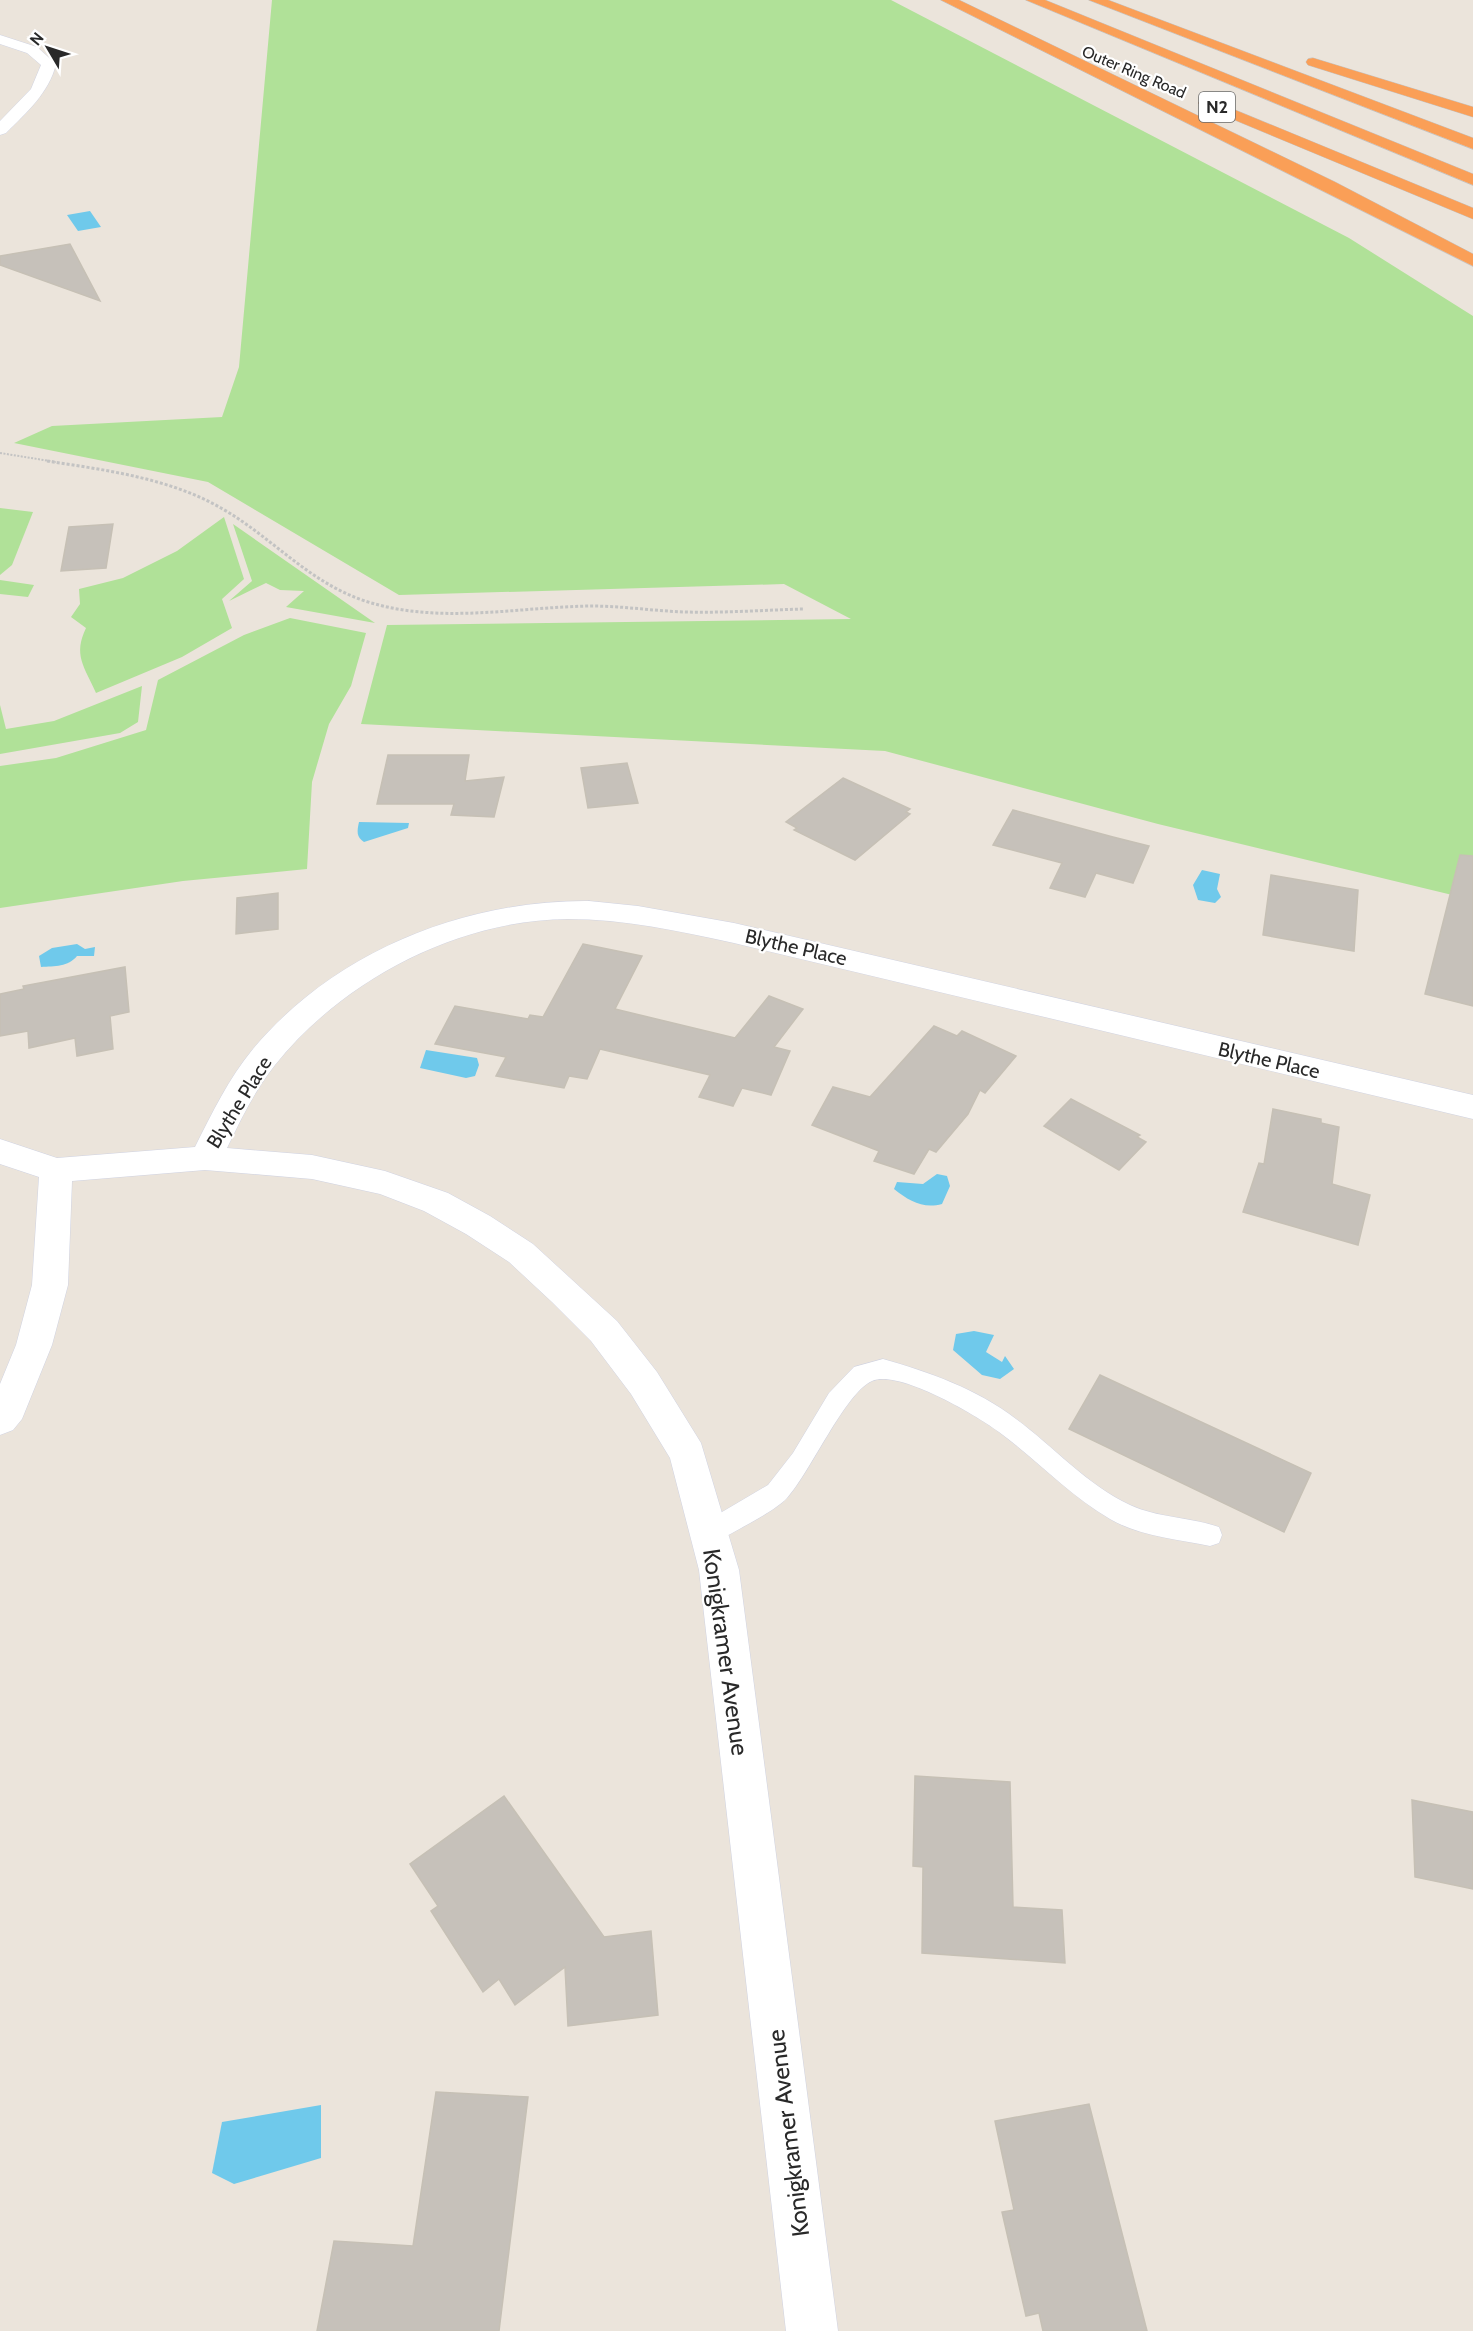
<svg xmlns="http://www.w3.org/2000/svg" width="1473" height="2331" viewBox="0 0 1473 2331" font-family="Cabin,sans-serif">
<rect width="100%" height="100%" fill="#ebe4db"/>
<!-- green -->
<g fill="#b0e198">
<polygon points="272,0 891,0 1349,238 1473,316 1473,900 1158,824 885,751 361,724 387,625 851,619 784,584 399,595 208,482 14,443 52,426 222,417 239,367"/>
<polygon points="0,508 33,512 12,565 0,575"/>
<path d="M224 517 244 579 222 599 232 628 182 657 96 693C84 666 73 655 86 628L71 617 80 604 79 589 123 578 177 551Z"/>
<polygon points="233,524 375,623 286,607 304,591 280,590 266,583 229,601 252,581"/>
<polygon points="0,580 34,585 28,597 0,594"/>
<polygon points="290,618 366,633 351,686 329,724 312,782 307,869 183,881 0,908 0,766 56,758 146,730 158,680 244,635"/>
<polygon points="142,686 138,722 120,733 0,754 0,705 6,729 54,721"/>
</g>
<!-- water -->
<g fill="#6fc9eb">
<polygon points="90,211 101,227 78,231 67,215"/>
<path d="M359 822 409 823 408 828 364 842C356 837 357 831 359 822Z"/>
<polygon points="1202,870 1220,874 1217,889 1221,897 1215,903 1198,900 1193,885"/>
<path d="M77 944 85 949 95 947 94 956H77C68 967 55 966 41 967L39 956 52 948Z"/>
<polygon points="426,1050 477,1058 479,1065 475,1076 466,1078 420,1068"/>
<path d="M937 1174 947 1176 950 1186 942 1204C923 1209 909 1201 894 1189L897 1182 923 1184Z"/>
<polygon points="974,1331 994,1335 986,1352 1002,1362 1005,1356 1014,1369 1000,1379 982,1375 953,1350 956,1334"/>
<polygon points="321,2105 321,2158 234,2184 212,2173 222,2122"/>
</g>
<!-- building -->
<g fill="#c6c1ba" stroke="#c6c0b5" stroke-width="1.5">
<polygon points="70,244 100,301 0,265 0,256"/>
<polygon points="113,524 106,568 61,571 69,527"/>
<polygon points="388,755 469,755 465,781 504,777 494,817 451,815 454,804 377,804"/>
<polygon points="627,763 638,803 588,808 581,768"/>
<polygon points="843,778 910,809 906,812 910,814 855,860 794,830 797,828 786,822"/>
<polygon points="1013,810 1113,837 1149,846 1133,883 1096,873 1085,897 1050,888 1062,863 993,845"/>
<polygon points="1460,855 1473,856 1473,1006 1425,994"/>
<polygon points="1271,875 1358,890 1354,951 1263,935"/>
<polygon points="278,893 278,929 236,934 237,898"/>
<polygon points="583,944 642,956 615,1009 735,1038 769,996 803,1009 774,1047 790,1051 771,1095 742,1088 733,1106 699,1097 710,1075 600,1049 587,1079 569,1076 564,1088 496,1076 506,1057 435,1044 455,1006 528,1019 530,1015 543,1017"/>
<polygon points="125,967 129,1012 110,1016 113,1049 77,1056 75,1038 29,1048 28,1031 0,1036 0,994 24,989 23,986"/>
<polygon points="934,1026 957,1036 962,1031 1016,1056 985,1093 980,1090 968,1114 936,1152 929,1149 914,1174 874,1161 879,1151 812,1125 833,1087 870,1097"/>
<polygon points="1071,1099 1140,1135 1137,1137 1146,1142 1119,1170 1044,1126"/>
<polygon points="1273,1109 1321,1119 1321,1123 1339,1127 1332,1184 1370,1195 1358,1245 1243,1212 1259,1163 1264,1164"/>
<polygon points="1100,1375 1311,1473 1284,1532 1069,1429"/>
<polygon points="915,1776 1010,1782 1013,1907 1062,1910 1065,1963 922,1953 923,1867 913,1866"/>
<polygon points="504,1796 604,1937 651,1931 658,2015 568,2026 565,1967 515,2005 499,1979 483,1992 431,1911 438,1906 410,1864"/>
<polygon points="1412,1800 1473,1812 1473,1889 1415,1877"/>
<polygon points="436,2092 528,2097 499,2331 317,2331 334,2241 413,2246"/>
<polygon points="1089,2104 1147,2331 1043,2331 1039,2313 1026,2316 1002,2212 1014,2210 995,2121"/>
</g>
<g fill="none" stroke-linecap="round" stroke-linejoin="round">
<!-- service casing -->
<g stroke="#d0d3e2" stroke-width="1">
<path id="service" d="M883 1359C929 1372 977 1389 1016 1419 1054 1447 1087 1485 1130 1505 1158 1518 1190 1517 1219 1527L1222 1535 1219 1543 1210 1546C1177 1539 1139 1536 1110 1519 1069 1495 1037 1460 999 1432 976 1415 898 1369 872 1381 845 1393 811 1471 787 1498 774 1512 736 1530 718 1541L709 1544 700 1541 697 1533 700 1525 768 1485 793 1453 829 1393 854 1367Z"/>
</g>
<!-- minor casing -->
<g stroke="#d0d3e2" stroke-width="1">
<g id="minor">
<path d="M0 35 37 47 56 64C49 93 26 113 6 133L0 135V121L31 89 41 65 27 53 0 44Z"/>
<path d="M589 901 638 906 734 923 1473 1095V1119L734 943C679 931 624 919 568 919 457 920 343 980 275 1065 255 1090 241 1119 227 1148L312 1155 385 1171 448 1193 490 1216 533 1244 617 1321 657 1372 701 1443 739 1570 838 2331H786L699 1570 670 1458 631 1394 591 1341 552 1302 509 1262 466 1234 424 1211 380 1194 312 1179 205 1170 72 1181 68 1285 52 1345 22 1419 13 1430 0 1435V1384L16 1345 32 1285 39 1177 0 1164V1139L57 1158 195 1147C212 1113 229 1078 253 1049 334 952 464 900 589 901Z"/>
</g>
</g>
<!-- motorway casing -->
<g stroke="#c3c3c3" stroke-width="1">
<g id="motorway">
<polygon points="941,0 959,0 1335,182 1473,254 1473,266"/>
<polygon points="1026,0 1045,0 1473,174 1473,185"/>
<polygon points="1089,0 1108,0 1473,138 1473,149"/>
<polygon points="1313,58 1473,107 1473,117 1308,65 1306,62 1308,59"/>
<polygon points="1206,98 1473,208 1473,219 1201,106 1198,103 1201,100"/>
</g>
</g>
<!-- path-far1 -->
<polyline stroke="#c3c3c3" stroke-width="2" stroke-dasharray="2 1.5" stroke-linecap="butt" points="0,453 56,462"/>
<!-- path -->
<path stroke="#c3c3c3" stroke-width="3" stroke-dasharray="3 2" stroke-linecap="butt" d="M47 461C105 470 169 478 221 508 272 537 308 582 365 601 439 625 516 607 591 606 623 606 654 611 686 612 725 613 765 610 804 609"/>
<!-- service -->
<use href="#service" fill="#fff" fill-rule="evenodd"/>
<!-- minor -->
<use href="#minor" fill="#fff" fill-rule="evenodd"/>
<!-- motorway -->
<use href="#motorway" fill="#fa9f57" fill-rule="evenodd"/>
</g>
<g text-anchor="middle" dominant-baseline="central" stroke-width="4.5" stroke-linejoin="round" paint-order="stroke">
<!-- far-street labels -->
<g font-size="16" fill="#292929" stroke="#fff">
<text transform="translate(1134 72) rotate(23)">Outer Ring Road</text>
</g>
<!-- shield labels -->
<rect fill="#fff" stroke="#696969" stroke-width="1.5" x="1199" y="92" width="36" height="30" rx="4.5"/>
<g font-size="18" font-weight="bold" fill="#292929">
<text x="1217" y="107">N2</text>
</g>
<!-- street labels -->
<g font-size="20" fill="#292929" stroke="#fff">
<text transform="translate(796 947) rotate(13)">Blythe Place</text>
<text transform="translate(1269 1060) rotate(13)">Blythe Place</text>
<text transform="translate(239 1102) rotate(-58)">Blythe Place</text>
</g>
<!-- near-street labels -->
<g font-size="24" fill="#292929" stroke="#fff">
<text transform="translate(726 1652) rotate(82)">Konigkramer Avenue</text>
<text transform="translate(788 2133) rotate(-97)">Konigkramer Avenue</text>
</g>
</g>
<!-- north arrow -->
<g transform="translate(48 48) rotate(309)" stroke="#ffffff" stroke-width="4.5" paint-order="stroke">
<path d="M0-4.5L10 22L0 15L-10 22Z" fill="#292929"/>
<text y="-9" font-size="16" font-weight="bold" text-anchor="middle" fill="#292929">N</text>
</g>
</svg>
